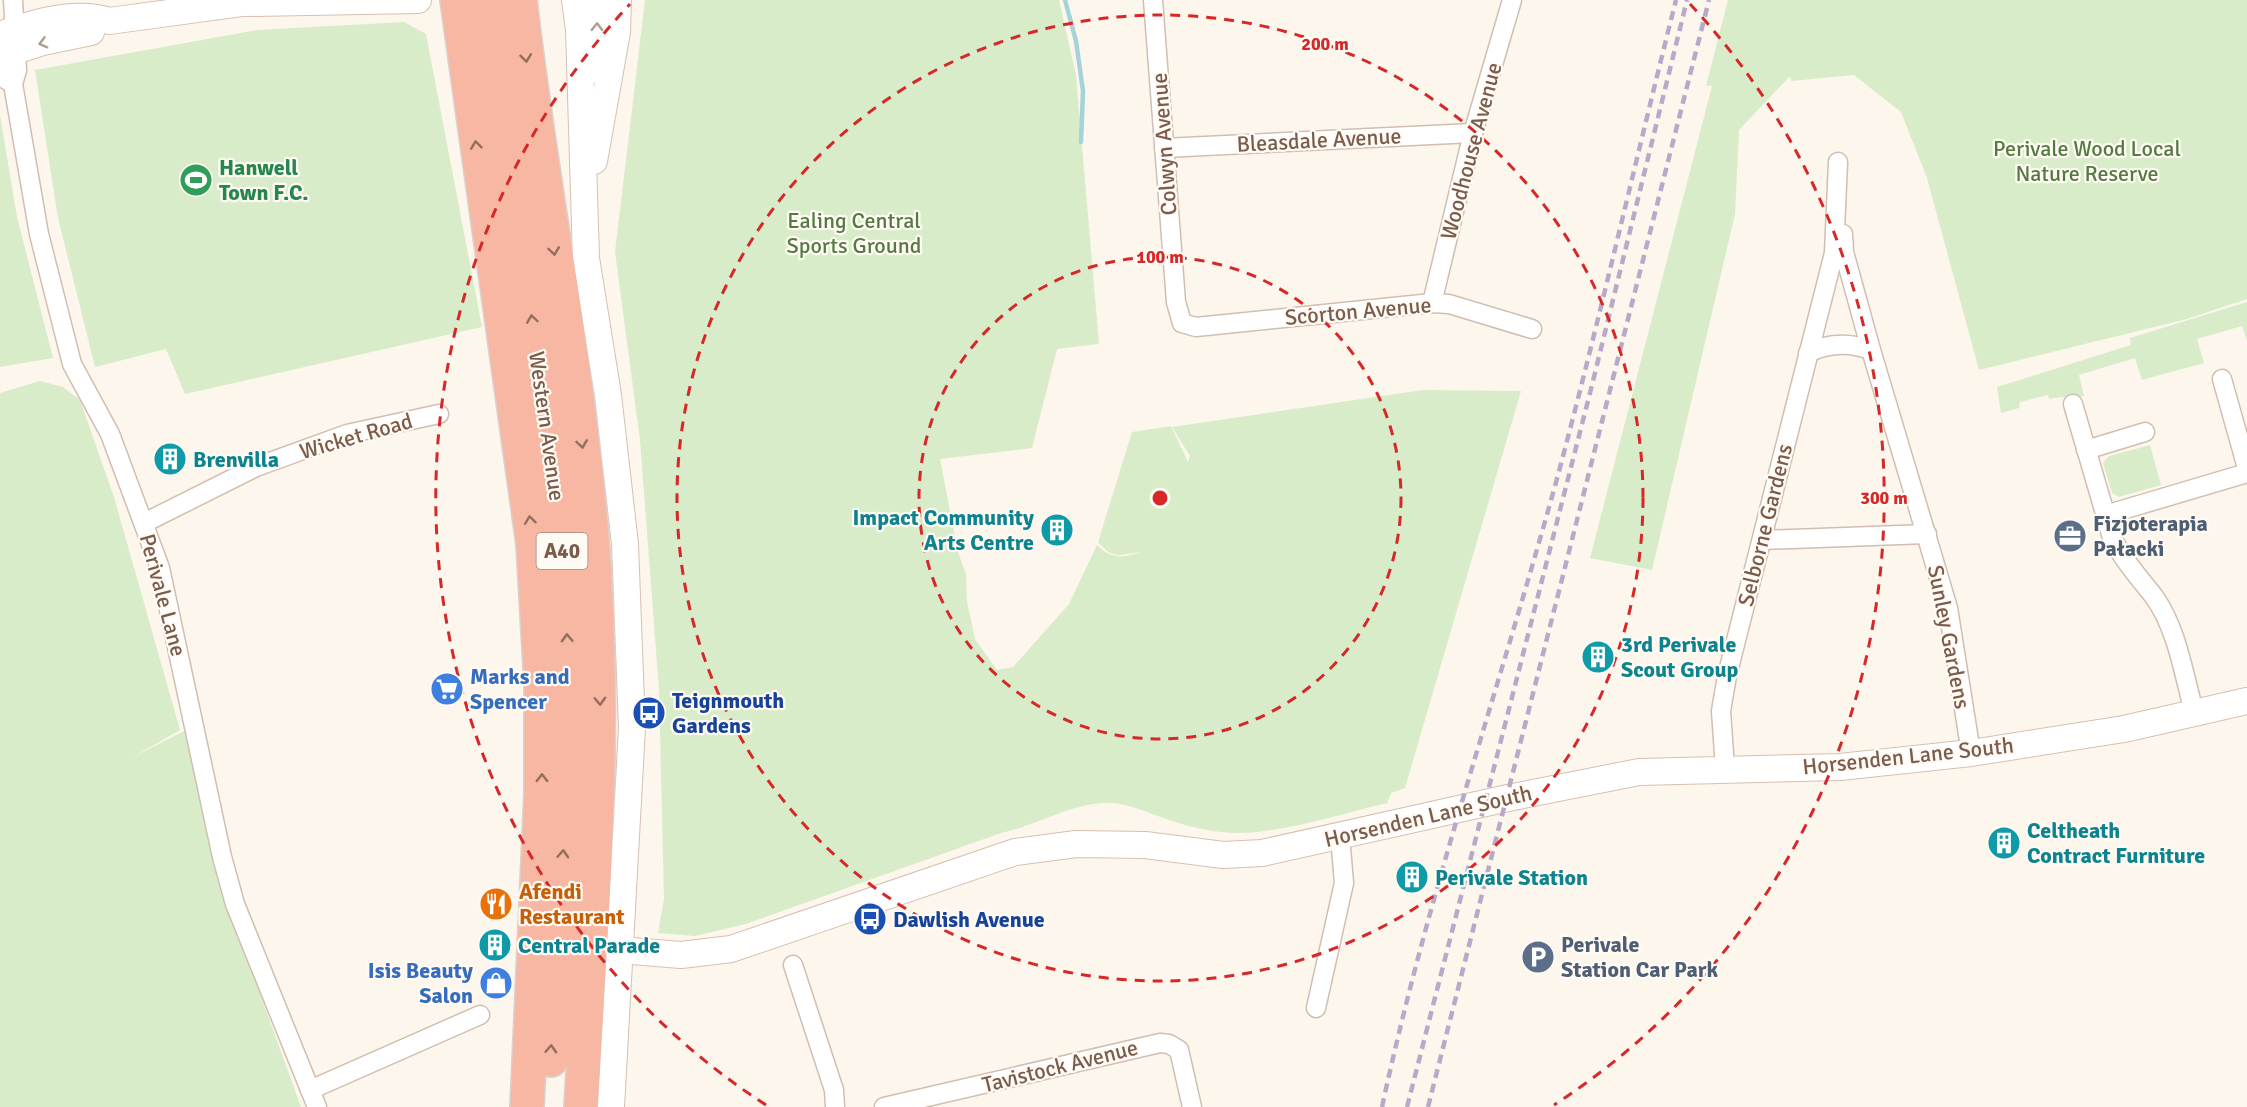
<svg xmlns="http://www.w3.org/2000/svg" width="2247" height="1107" viewBox="0 0 2247 1107" font-family="Signika,sans-serif">
<rect width="100%" height="100%" fill="#fdf6ec"/>
<!-- green -->
<g fill="#d8ecc9">
<path d="M645 0H1059L1076 75 1099 344 1057 349 1032 448 940 459 958 552 966 574 967 602 975 639 997 670 1013 667 1069 604 1097 545C1110 559 1123 558 1141 552 1120 554 1114 561 1098 542L1132 432 1171 426 1188 462 1190 456 1172 427 1423 390 1521 391 1405 788 1391 793 1387 803C1340 814 1268 838 1221 832 1205 830 1187 826 1172 821 1149 814 1126 801 1102 803 1066 806 1035 826 1001 833L746 924 695 936 658 933 664 899 659 690 640 440 615 252Z"/>
<polygon points="1728,0 2247,0 2247,299 2187,319 1979,370 1927,178 1901,112 1854,75 1791,81 1791,77 1789,77 1739,130 1735,214 1652,570 1590,558 1712,86 1706,86"/>
<polygon points="404,22 426,34 482,327 185,394 166,349 95,367 58,218 35,70 257,30"/>
<polygon points="0,115 17,217 53,358 0,367"/>
<path d="M2247 302V341L2242 326 2197 339 2204 363 2142 380 2135 358 2079 375 2084 396C2071 398 2061 396 2049 399L2048 395 2020 402 2019 408 2001 413 1997 387 2131 345 2130 338Z"/>
<polygon points="40,381 63,387 80,400 114,497 180,730 133,757 186,730 250,966 301,1107 0,1107 0,393"/>
<polygon points="2150,445 2161,485 2119,497 2112,493 2103,463 2109,456"/>
</g>
<g fill="none" stroke-linecap="round" stroke-linejoin="round">
<!-- stream -->
<polyline stroke="#a5d3da" stroke-width="4.5" points="1065,0 1076,41 1083,91 1081,142"/>
<!-- street casing -->
<g stroke="#d1beb0" stroke-width="21">
<g id="street">
<polyline points="13,0 17,70 13,84 39,234 72,364 110,434 160,568 222,857 235,904 317,1107"/>
<polyline points="1153,0 1176,302 1182,323 1196,327 1432,303 1449,304 1532,329"/>
<polyline points="0,67 5,79 13,84"/>
<polyline points="1164,148 1473,133"/>
<polyline points="1843,234 1844,252 1871,350 1948,608 1971,753"/>
<polyline points="1432,303 1473,133 1512,0"/>
<path d="M1808 353C1828 343 1849 342 1871 350"/>
<polyline points="2222,379 2247,468"/>
<polyline points="2073,404 2104,510 2110,515"/>
<polyline points="2086,450 2145,432"/>
<polyline points="144,523 256,467 347,434 439,414"/>
<polyline points="1762,540 1927,534"/>
<path d="M2195 715C2184 677 2178 631 2155 598 2143 581 2096 533 2112 513L2247 473"/>
<polyline points="1725,768 1721,711 1727,676 1834,253 1838,162"/>
<polyline points="793,965 834,1090 835,1107"/>
<polyline points="1316,1008 1344,883 1340,836"/>
<polyline points="310,1090 480,1015"/>
<polyline points="884,1107 1160,1043 1169,1044 1179,1050 1192,1107"/>
</g>
</g>
<!-- secondary casing -->
<g stroke="#d6c0b0" stroke-width="28">
<g id="secondary">
<polyline points="575,0 579,30 586,258 608,395 625,544 632,728 611,1107"/>
<polyline points="248,3 418,0"/>
<path d="M0 35C31 23 77 10 109 21L265 0"/>
<polyline points="0,56 43,42 91,32"/>
<polyline points="593,70 597,38 596,0"/>
<polyline points="594,161 617,32 618,0"/>
<polyline points="620,950 681,955 731,949 1015,852 1076,844 1145,845 1223,855 1262,853 1508,798 1639,772 1840,767 1971,753 2124,729 2247,701"/>
</g>
</g>
<!-- highway casing -->
<g stroke="#dad1cd" stroke-width="36">
<g id="highway">
<polyline points="457,0 533,544 541,684 541,793 527,1107"/>
<path d="M488 0C511 195 550 388 565 584 577 743 559 902 551 1060"/>
<path d="M520 0C542 194 584 387 595 582 605 759 591 931 581 1107"/>
</g>
</g>
<!-- street -->
<use href="#street" stroke="#fff" stroke-width="18"/>
<!-- secondary -->
<use href="#secondary" stroke="#fff" stroke-width="26"/>
<!-- highway -->
<use href="#highway" stroke="#f7b7a3" stroke-width="33"/>
<!-- rail -->
<g stroke="#b9a8c9" stroke-width="4.5" stroke-dasharray="9 6" stroke-linecap="butt">
<path d="M1382 1107C1428 893 1500 686 1558 475 1600 318 1636 158 1676 0"/>
<polyline points="1407,1107 1591,389 1687,0"/>
<polyline points="1428,1107 1709,0"/>
</g>
</g>
<!-- one-way arrows -->
<defs><path id="oneway-chevron" d="M-2-3.5L2.5 0L-2 3.5" fill="none" stroke-width="1.6" stroke-linecap="round" stroke-linejoin="round" transform="scale(1.5)"/></defs>
<g stroke="#af9d94">
<use href="#oneway-chevron" transform="translate(597 27) rotate(-89)"/>
<use href="#oneway-chevron" transform="translate(43 43) rotate(166)"/>
</g>
<g stroke="#936e5e">
<use href="#oneway-chevron" transform="translate(526 58) rotate(83)"/>
<use href="#oneway-chevron" transform="translate(476 145) rotate(-97)"/>
<use href="#oneway-chevron" transform="translate(554 251) rotate(82)"/>
<use href="#oneway-chevron" transform="translate(532 319) rotate(-98)"/>
<use href="#oneway-chevron" transform="translate(582 444) rotate(82)"/>
<use href="#oneway-chevron" transform="translate(530 520) rotate(-97)"/>
<use href="#oneway-chevron" transform="translate(567 638) rotate(-92)"/>
<use href="#oneway-chevron" transform="translate(600 701) rotate(88)"/>
<use href="#oneway-chevron" transform="translate(542 778) rotate(-90)"/>
<use href="#oneway-chevron" transform="translate(563 854) rotate(-87)"/>
<use href="#oneway-chevron" transform="translate(551 1049) rotate(-87)"/>
</g>
<!-- distance rings -->
<g fill="none" stroke="#d62828" stroke-width="3" stroke-dasharray="10 8">
<circle cx="1160" cy="498" r="241"/>
<circle cx="1160" cy="498" r="483"/>
<path d="M766 1105A724 724 0 0 1 630 4M1690 4A724 724 0 0 1 1554 1105"/>
</g>
<!-- icons -->
<defs>
<g id="stadium-disc" transform="scale(1.725)"><circle r="9.5" fill="#2e9e5b" stroke="#fffaf3"/><path d="M0-5a6.5 5 0 1 0 0 10a6.5 5 0 1 0 0-10ZM-3.5-1.8h7v3.6h-7Z" fill="#fff"/></g>
<g id="building-disc" transform="scale(1.725)"><circle r="9.5" fill="#0f9aa8" stroke="#fffaf3"/><path d="M-4-6H4V6H1V3H-1V6H-4ZM-2.5-4.3h1.7v1.8h-1.7ZM.8-4.3h1.7v1.8H.8ZM-2.5-1h1.7V.8h-1.7ZM.8-1h1.7V.8H.8Z" fill="#fff"/></g>
<g id="office-disc" transform="scale(1.725)"><circle r="9.5" fill="#5c6f8a" stroke="#fffaf3"/><path d="M-6-3h4V-5.5h4V-3h4V5H-6ZM-1-4.5V-3h2v-1.5ZM-6 0V1H6V0Z" fill="#fff"/></g>
<g id="supermarket-disc" transform="scale(1.725)"><circle r="9.5" fill="#3f7fe0" stroke="#fffaf3"/><path d="M-6-5.5h2.5l.6 2H6L4.5 2H-2.5L-4.4-4H-6ZM-1.5 3.2a1.3 1.3 0 1 0 .1 0ZM3 3.2a1.3 1.3 0 1 0 .1 0Z" fill="#fff"/></g>
<g id="bus-disc" transform="scale(1.725)"><circle r="9.5" fill="#1a4fb4" stroke="#fffaf3"/><path d="M-5-6H5V4H4V6H2V4H-2V6H-4V4H-5ZM-3.5-4V0h7V-4ZM-3.5 1.2v1.5H-2V1.2ZM2 1.2v1.5H3.5V1.2Z" fill="#fff"/></g>
<g id="restaurant-disc" transform="scale(1.725)"><circle r="9.5" fill="#e8710a" stroke="#fffaf3"/><path d="M-5-6h1v4h1v-4h1v4h1v-4h1v5L-1.5 .5V6h-2V.5L-5-1ZM5-6V6H3V1.5H1.5Q1.5-4 5-6Z" fill="#fff"/></g>
<g id="parking-disc" transform="scale(1.725)"><circle r="9.5" fill="#5c6f8a" stroke="#fffaf3"/><path d="M-3.5-5.5H1a3.5 3.5 0 0 1 0 7H-1V5.5H-3.5ZM-1-3.4V-.6H.8a1.4 1.4 0 0 0 0-2.8Z" fill="#fff"/></g>
<g id="shop-disc" transform="scale(1.725)"><circle r="9.5" fill="#3f7fe0" stroke="#fffaf3"/><path d="M-5-2.5h2.3a2.7 3.5 0 0 1 5.4 0H5L5.5 6h-11ZM-1.5-2.5h3a1.5 2.3 0 0 0-3 0Z" fill="#fff"/></g>
</defs>
<g fill-rule="evenodd">
<use href="#stadium-disc" x="196" y="180"/>
<use href="#building-disc" x="170" y="459"/>
<use href="#building-disc" x="1057" y="530"/>
<use href="#office-disc" x="2070" y="536"/>
<use href="#building-disc" x="1598" y="657"/>
<use href="#supermarket-disc" x="447" y="689"/>
<use href="#bus-disc" x="649" y="713"/>
<use href="#building-disc" x="2004" y="843"/>
<use href="#building-disc" x="1412" y="877"/>
<use href="#restaurant-disc" x="496" y="904"/>
<use href="#bus-disc" x="870" y="919"/>
<use href="#building-disc" x="495" y="945"/>
<use href="#parking-disc" x="1538" y="957"/>
<use href="#shop-disc" x="496" y="983"/>
</g>
<g text-anchor="middle" dominant-baseline="central" stroke-width="4.5" stroke-linejoin="round" paint-order="stroke">
<!-- shield labels -->
<rect fill="#fffaf3" stroke="#a28b7f" stroke-width="1.5" x="536.5" y="533" width="51" height="36" rx="4.5"/>
<g font-size="21" font-weight="bold" fill="#7a5c4d">
<text x="562" y="551">A40</text>
</g>
<!-- street labels -->
<g font-size="22" fill="#7a5c4d" stroke="#fffaf3">
<text transform="translate(1319 140) rotate(-3)">Bleasdale Avenue</text>
<text transform="translate(1164 144) rotate(-94)">Colwyn Avenue</text>
<text transform="translate(1471 151) rotate(-75)">Woodhouse Avenue</text>
<text transform="translate(1358 311) rotate(-5)">Scorton Avenue</text>
<text transform="translate(547 426) rotate(82)">Western Avenue</text>
<text transform="translate(356 436) rotate(-16)">Wicket Road</text>
<text transform="translate(1765 525) rotate(-76)">Selborne Gardens</text>
<text transform="translate(163 595) rotate(75)">Perivale Lane</text>
<text transform="translate(1949 637) rotate(79)">Sunley Gardens</text>
<text transform="translate(1908 756) rotate(-6)">Horsenden Lane South</text>
<text transform="translate(1428 816) rotate(-13)">Horsenden Lane South</text>
<text transform="translate(1060 1066) rotate(-14)">Tavistock Avenue</text>
</g>
<!-- park labels -->
<g font-size="22" fill="#537a41" stroke="#fffaf3">
<text x="2087" y="148">Perivale Wood Local<tspan x="2087" dy="25">Nature Reserve</tspan></text>
<text x="854" y="220">Ealing Central<tspan x="854" dy="25">Sports Ground</tspan></text>
</g>
<!-- leisure labels -->
<g font-size="22" font-weight="bold" fill="#27864d" stroke="#fffaf3" text-anchor="start">
<text x="219" y="167">Hanwell<tspan x="219" dy="25">Town F.C.</tspan></text>
</g>
<!-- culture labels -->
<g font-size="22" font-weight="bold" fill="#0d838f" stroke="#fffaf3" text-anchor="start">
<text x="193" y="459">Brenvilla</text>
<text x="1034" y="517" text-anchor="end">Impact Community<tspan x="1034" dy="25">Arts Centre</tspan></text>
<text x="1621" y="644">3rd Perivale<tspan x="1621" dy="25">Scout Group</tspan></text>
<text x="2027" y="830">Celtheath<tspan x="2027" dy="25">Contract Furniture</tspan></text>
<text x="1435" y="877">Perivale Station</text>
<text x="518" y="945">Central Parade</text>
</g>
<!-- service labels -->
<g font-size="22" font-weight="bold" fill="#4e5e75" stroke="#fffaf3" text-anchor="start">
<text x="2093" y="523">Fizjoterapia<tspan x="2093" dy="25">Pałacki</tspan></text>
<text x="1561" y="944">Perivale<tspan x="1561" dy="25">Station Car Park</tspan></text>
</g>
<!-- shop labels -->
<g font-size="22" font-weight="bold" fill="#366cbe" stroke="#fffaf3" text-anchor="start">
<text x="470" y="676">Marks and<tspan x="470" dy="25">Spencer</tspan></text>
<text x="473" y="970" text-anchor="end">Isis Beauty<tspan x="473" dy="25">Salon</tspan></text>
</g>
<!-- transit labels -->
<g font-size="22" font-weight="bold" fill="#164399" stroke="#fffaf3" text-anchor="start">
<text x="672" y="700">Teignmouth<tspan x="672" dy="25">Gardens</tspan></text>
<text x="893" y="919">Dawlish Avenue</text>
</g>
<!-- food labels -->
<g font-size="22" font-weight="bold" fill="#c56008" stroke="#fffaf3" text-anchor="start">
<text x="519" y="891">Afendi<tspan x="519" dy="25">Restaurant</tspan></text>
</g>
</g>
<circle cx="1160" cy="498" r="9" fill="#d62828" stroke="#fffaf3" stroke-width="3"/>
<g font-size="18" text-anchor="middle" font-weight="bold" fill="#d62828" stroke="#fffaf3" stroke-width="4.5" stroke-linejoin="round" paint-order="stroke">
<text x="1325" y="50">200 m</text>
<text x="1160" y="263">100 m</text>
<text x="1884" y="504">300 m</text>
</g>
</svg>
